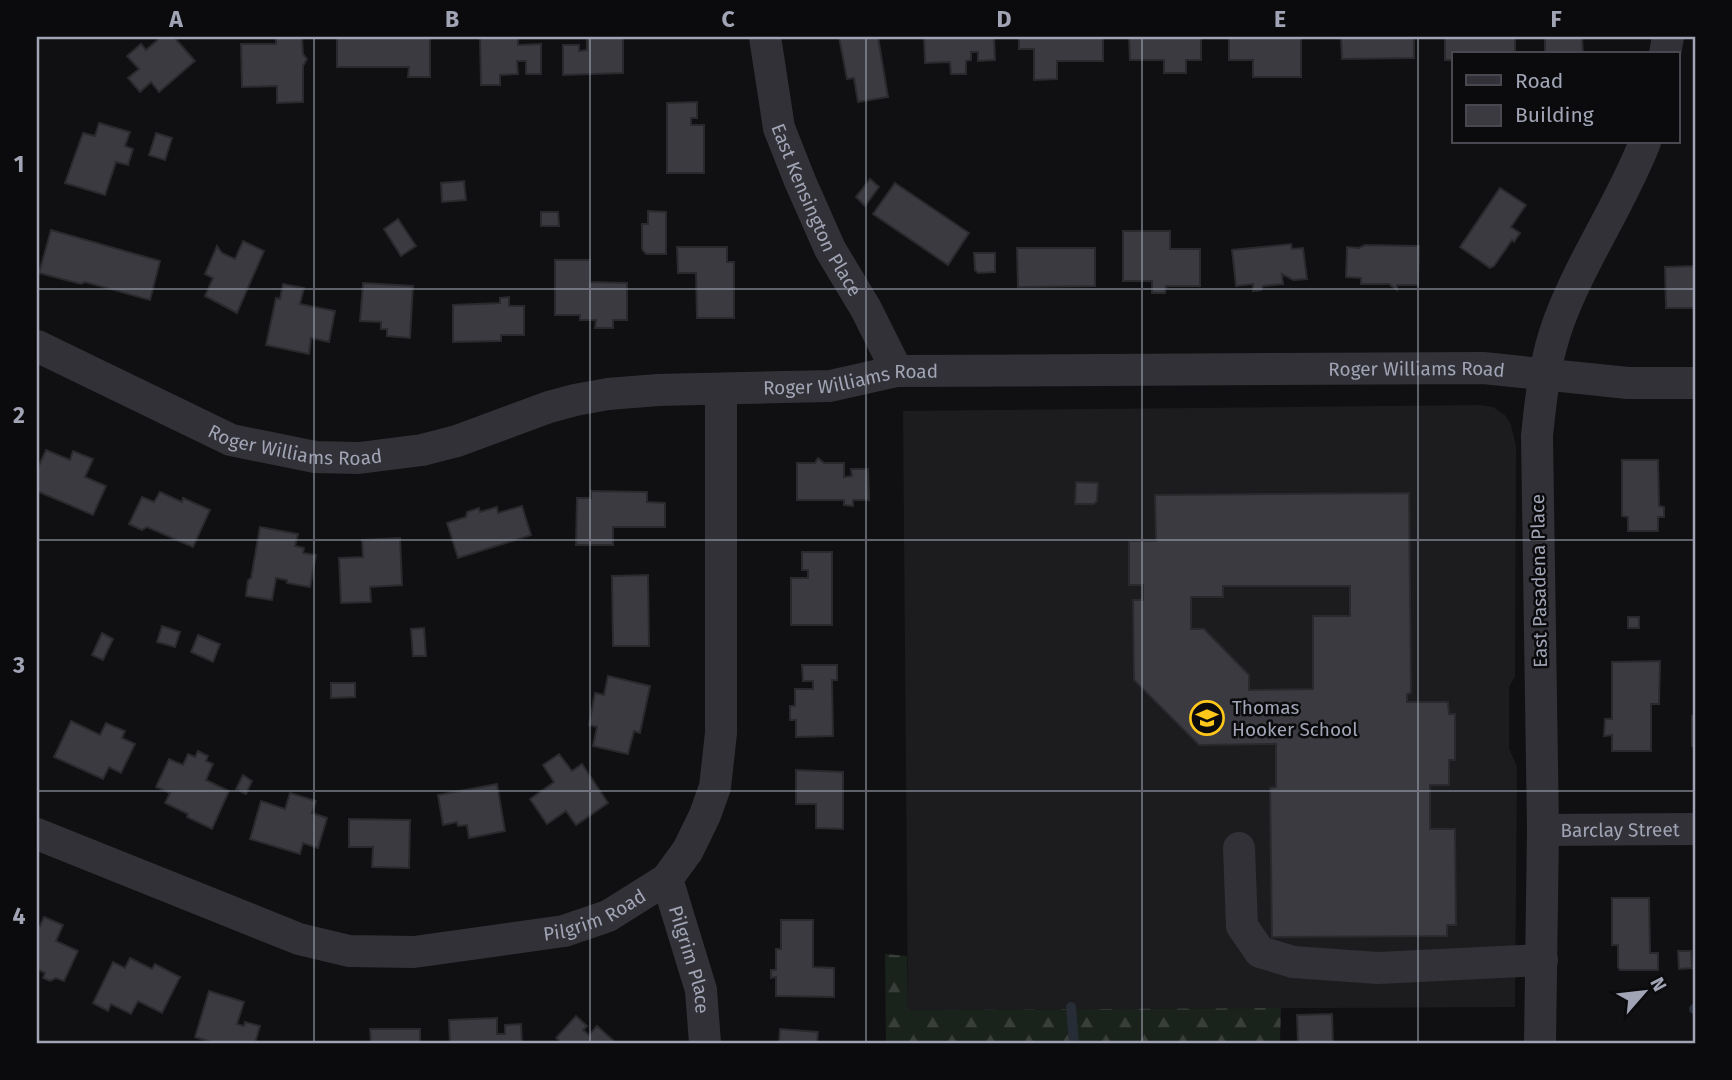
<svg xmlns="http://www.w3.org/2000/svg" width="1732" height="1080" viewBox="0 0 1732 1080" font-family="'Fira Sans',sans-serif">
<defs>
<pattern id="forest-firs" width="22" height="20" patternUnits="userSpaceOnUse" patternTransform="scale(1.75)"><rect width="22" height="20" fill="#1a221c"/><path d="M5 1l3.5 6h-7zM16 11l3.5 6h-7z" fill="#383f3b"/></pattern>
</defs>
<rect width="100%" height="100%" fill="#101012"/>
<!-- built -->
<polygon fill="#1c1c1f" points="1479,405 1493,407 1505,415 1511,425 1516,446 1515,677 1509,687 1509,748 1517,767 1515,1007 908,1010 903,411"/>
<!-- forest -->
<polygon fill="url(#forest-firs)" points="885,954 907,956 908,1010 1281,1008 1280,1043 886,1043"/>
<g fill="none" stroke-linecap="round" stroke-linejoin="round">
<!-- stream -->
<g stroke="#262d36" stroke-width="10">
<polyline points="1071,1007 1074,1043"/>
<polyline points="1694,1009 1695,1009"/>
</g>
</g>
<!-- building -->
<g fill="#3a3a40" stroke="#2a2a2e" stroke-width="2" fill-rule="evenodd">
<polygon points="161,37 174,37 195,61 159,92 151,82 140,92 128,78 139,69 127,56 141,44 146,50"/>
<polygon points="276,37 302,37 303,54 307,59 303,66 303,102 277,103 277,86 242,87 241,44 276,44"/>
<polygon points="373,37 430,37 430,77 408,77 409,67 337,67 337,38"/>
<polygon points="480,37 518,37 518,45 541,44 541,74 526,74 526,61 517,61 518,74 500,75 500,85 481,85"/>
<polygon points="587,37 623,37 623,73 563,75 563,45 579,45 579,51 587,50"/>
<polygon points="839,37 878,37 888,97 858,102 854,78 847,79"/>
<polygon points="924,37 994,37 995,60 978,61 978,52 971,52 971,60 966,61 966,74 951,74 950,62 925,63"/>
<polygon points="1019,37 1103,37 1103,61 1057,61 1057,79 1034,80 1034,49 1019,49"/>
<polygon points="1129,37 1201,37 1201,60 1186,60 1186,73 1164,73 1164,60 1130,60"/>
<polygon points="1229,37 1301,37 1301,77 1253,77 1253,60 1229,60"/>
<polygon points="1341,37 1414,37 1414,58 1342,59"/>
<polygon points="1445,37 1515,37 1515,54 1454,54 1454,60 1445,60"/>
<polygon points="1545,37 1582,37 1583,54 1545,54"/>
<polygon points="697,102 697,118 691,118 691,125 704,125 704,173 667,173 667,103"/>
<polygon points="99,123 130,132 125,146 133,149 128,165 116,162 105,195 65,183 83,133 95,136"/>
<polygon points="156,133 172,138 165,160 149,155"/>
<polygon points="870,179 879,187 865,206 856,197"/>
<polygon points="464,181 466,200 442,202 441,183"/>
<polygon points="895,183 969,233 948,265 873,214"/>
<polygon points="1500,188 1526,205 1511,227 1520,233 1514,242 1512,240 1494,266 1490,268 1460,247"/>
<polygon points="648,211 666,212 666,254 646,254 642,249 642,224 648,224"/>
<polygon points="541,212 558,212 559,226 541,226"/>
<polygon points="398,219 416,246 401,256 384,229"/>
<polygon points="51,230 160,261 150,300 85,282 81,284 39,273"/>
<polygon points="1123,231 1170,231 1170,249 1200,249 1200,286 1166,286 1165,293 1152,293 1152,281 1123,281"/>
<polygon points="243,241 264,251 237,313 205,296 213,278 205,274 217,246 222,253 235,259"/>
<polygon points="1291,244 1292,249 1303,248 1307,279 1293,280 1282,274 1283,284 1263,286 1261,290 1253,291 1253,284 1236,286 1232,250"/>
<polygon points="1365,245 1419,246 1418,285 1397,285 1397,290 1389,284 1361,284 1361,278 1346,277 1347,247 1359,248"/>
<polygon points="677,247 727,247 727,262 734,262 734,318 697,318 696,273 678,273"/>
<polygon points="1017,248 1095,248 1095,286 1018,287"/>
<polygon points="974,253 995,253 995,272 978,273 975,270"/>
<polygon points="555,260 590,260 590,282 627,283 627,320 613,320 613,328 595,328 596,320 580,320 580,315 555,315"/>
<polygon points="1695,266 1695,308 1666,308 1665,267"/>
<polygon points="363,283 413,286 410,338 387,336 387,329 381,329 381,322 360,321"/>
<polygon points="283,284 304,288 300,304 335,311 329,342 311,338 309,354 266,345 276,298 280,299"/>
<polygon points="509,297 509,306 524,306 524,335 501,335 501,341 453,342 453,305 500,303 500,298"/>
<polygon points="46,450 70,460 73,451 93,459 85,477 106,486 93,515 37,491 37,470"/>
<polygon points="818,458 824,463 844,463 844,477 852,476 851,469 868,469 869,500 853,500 853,506 844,505 844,500 797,500 797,463 815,463"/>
<polygon points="1622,460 1658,460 1659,506 1664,507 1664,517 1658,517 1658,531 1628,531 1628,517 1622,516"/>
<polygon points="1076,482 1098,483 1097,501 1094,504 1075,504"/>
<polygon points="591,491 647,492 647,502 665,503 665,527 613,527 613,545 576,545 577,498 591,498"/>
<polygon points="160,492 182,502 183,498 210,510 193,547 147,527 142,530 129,524 142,497 154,502"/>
<path d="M1409 493 1411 693 1407 694V702H1448L1449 714H1455V760H1449V785H1430V829H1455L1456 925H1447V936L1272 937 1270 788 1276 787V744L1199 745 1134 680 1133 600H1143V585H1129V541H1156L1155 495ZM1223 586H1350V616H1313V689L1249 690V675L1204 629H1191V597H1223Z"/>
<polygon points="522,506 531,535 458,558 447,523 466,517 467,512 479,508 480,512 497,507 498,513"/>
<polygon points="260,527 298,534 295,546 304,548 303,553 316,555 310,587 287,583 287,580 276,578 272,600 246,596 248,580 251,578"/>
<polygon points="400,538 402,585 370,587 371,602 341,603 339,558 363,557 362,540"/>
<polygon points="802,552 832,552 832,625 791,625 791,578 808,578 808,570 802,570"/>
<polygon points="648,575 649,646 613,646 612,576"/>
<rect x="1628" y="617" width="11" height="11"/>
<polygon points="162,626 180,632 175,647 157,642"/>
<polygon points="424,628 426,656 413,656 411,629"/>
<polygon points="102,633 113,639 103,660 92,655"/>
<polygon points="198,635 220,644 213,662 191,652"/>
<polygon points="1660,661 1659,704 1651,704 1651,751 1612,751 1612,735 1604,736 1605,719 1612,719 1612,662"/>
<polygon points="802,665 837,665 837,680 832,680 833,736 796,737 796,720 790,720 790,706 795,706 795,689 813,689 813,681 803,681"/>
<polygon points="608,676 650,686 640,733 634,731 628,754 593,746 597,727 589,725 595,693 604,695"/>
<polygon points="331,683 355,683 355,697 331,698"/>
<rect x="1692" y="716" width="3" height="30"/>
<polygon points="71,721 100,735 106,723 125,731 122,738 135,744 121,773 109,767 103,779 54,757"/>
<polygon points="198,751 208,756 206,761 213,764 206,780 229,791 212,829 187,817 188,814 165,803 170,793 156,787 169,759 183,765 188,754 195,757"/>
<polygon points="559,754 572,771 582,764 608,803 576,825 566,811 547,824 530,799 554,782 543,765"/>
<polygon points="796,770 843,772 843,829 816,828 816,804 796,804"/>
<polygon points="243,775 252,781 246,794 236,789"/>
<polygon points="497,784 505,831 469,838 467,825 458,826 457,822 443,825 438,795"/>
<polygon points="290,793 316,801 312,813 327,818 318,848 303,843 300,854 250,839 261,801 285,809"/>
<polygon points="349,819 410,820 409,868 372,867 373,847 349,847"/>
<polygon points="1612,898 1649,898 1650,953 1658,953 1658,970 1620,970 1618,967 1618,945 1612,945"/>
<polygon points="44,917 63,925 56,941 78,951 64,981 56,978 50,981 43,978 45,973 37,969 37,924 40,926"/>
<polygon points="781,920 813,920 813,967 834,968 834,997 776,996 776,977 771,978 771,970 776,970 776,949 781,949"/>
<polygon points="1678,951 1691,951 1692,968 1679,969"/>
<polygon points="130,958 152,969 155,964 180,977 162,1013 138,1001 131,1014 111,1004 108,1011 93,1003 113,962 125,968"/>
<polygon points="209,991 244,1002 237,1024 244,1026 245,1022 260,1026 255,1043 215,1043 195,1037"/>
<polygon points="1332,1014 1333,1043 1298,1043 1297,1015"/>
<polygon points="576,1016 587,1026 583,1030 589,1035 597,1026 616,1043 562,1043 556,1038"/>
<polygon points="497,1018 497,1034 505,1034 505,1025 521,1024 522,1043 450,1043 449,1020"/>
<polygon points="370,1029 420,1029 420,1043 371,1043"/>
<polygon points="780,1029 818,1032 817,1043 779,1043"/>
</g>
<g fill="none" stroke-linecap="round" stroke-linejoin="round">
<!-- minor -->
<g stroke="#313137" stroke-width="32">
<path id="s1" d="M765 37 779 128 800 181 830 249 866 309 897 371"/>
<polyline points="1665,54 1668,37"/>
<path id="s2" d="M37 346 231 440 315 457 359 458 422 450 457 441 549 407 575 400 608 394 658 390 830 386 897 371 1483 368 1628 383H1695"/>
<path id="s3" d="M1543 830 1695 829"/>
<path id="s4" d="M37 834 299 939 349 951 414 952 564 931 608 916 667 879 688 850 705 815 715 787 721 733V390"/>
<polyline points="1239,848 1242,926 1260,952 1293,962 1378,968 1542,960"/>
<path id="s5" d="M667 879 701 990 705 1043"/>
<path d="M1540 1043 1543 830 1537 436C1541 396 1545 359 1559 321 1582 259 1621 204 1645 142"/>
</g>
</g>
<!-- grid -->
<path fill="none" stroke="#a0a4b4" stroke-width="2" stroke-opacity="0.55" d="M314 37V1043M590 37V1043M866 37V1043M1142 37V1043M1418 37V1043M37 289H1695M37 540H1695M37 791H1695"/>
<!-- icons -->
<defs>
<g id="school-ring" transform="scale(1.75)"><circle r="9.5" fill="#0b0b0d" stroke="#ffc71a" stroke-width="1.5"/><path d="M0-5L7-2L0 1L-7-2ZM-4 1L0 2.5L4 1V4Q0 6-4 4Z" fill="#ffc71a"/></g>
</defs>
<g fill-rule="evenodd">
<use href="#school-ring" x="1207" y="718"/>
</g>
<g text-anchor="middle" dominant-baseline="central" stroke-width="5" stroke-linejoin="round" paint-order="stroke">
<!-- street labels -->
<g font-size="19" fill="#a0a4b4" stroke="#0b0b0d">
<text stroke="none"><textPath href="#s1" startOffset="182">East Kensington Place</textPath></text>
<text stroke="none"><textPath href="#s2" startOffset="1414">Roger Williams Road</textPath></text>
<text stroke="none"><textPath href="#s2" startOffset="847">Roger Williams Road</textPath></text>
<text stroke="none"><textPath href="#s2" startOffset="280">Roger Williams Road</textPath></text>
<text transform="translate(1539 581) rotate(-91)">East Pasadena Place</text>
<text stroke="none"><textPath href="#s3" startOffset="77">Barclay Street</textPath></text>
<text stroke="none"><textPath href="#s4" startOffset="584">Pilgrim Road</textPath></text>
<text stroke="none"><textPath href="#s5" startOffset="84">Pilgrim Place</textPath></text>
</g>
<!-- poi labels -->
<g font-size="19" fill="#a0a4b4" stroke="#0b0b0d" text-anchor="start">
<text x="1232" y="707">Thomas<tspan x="1232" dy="22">Hooker School</tspan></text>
</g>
</g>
<!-- border -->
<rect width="1732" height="1080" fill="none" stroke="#0b0b0d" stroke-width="77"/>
<!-- legend -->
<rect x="1452" y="52" width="228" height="91" fill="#0b0b0d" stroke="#474850" stroke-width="2"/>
<rect x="1466" y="75" width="35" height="10" fill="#313137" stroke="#474850" stroke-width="2"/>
<text x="1515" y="88" font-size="21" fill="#a0a4b4">Road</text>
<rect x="1466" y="105" width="35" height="21" fill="#3a3a40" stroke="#474850" stroke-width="2"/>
<text x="1515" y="122" font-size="21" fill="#a0a4b4">Building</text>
<!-- north arrow -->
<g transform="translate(1644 992) rotate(62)" stroke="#0b0b0d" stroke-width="5" paint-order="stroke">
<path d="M0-5L12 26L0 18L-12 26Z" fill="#a0a4b4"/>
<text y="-10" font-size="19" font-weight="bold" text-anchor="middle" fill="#a0a4b4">N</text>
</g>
<rect x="38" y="38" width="1656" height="1004" fill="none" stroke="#a0a4b4" stroke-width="2.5"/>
<g font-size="23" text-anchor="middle" font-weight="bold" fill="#a0a4b4">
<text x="176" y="27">A</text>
<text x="452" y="27">B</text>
<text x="728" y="27">C</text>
<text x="1004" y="27">D</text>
<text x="1280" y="27">E</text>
<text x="1556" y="27">F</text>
<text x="19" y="172">1</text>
<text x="19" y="423">2</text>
<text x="19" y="673">3</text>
<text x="19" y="924">4</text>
</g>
</svg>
